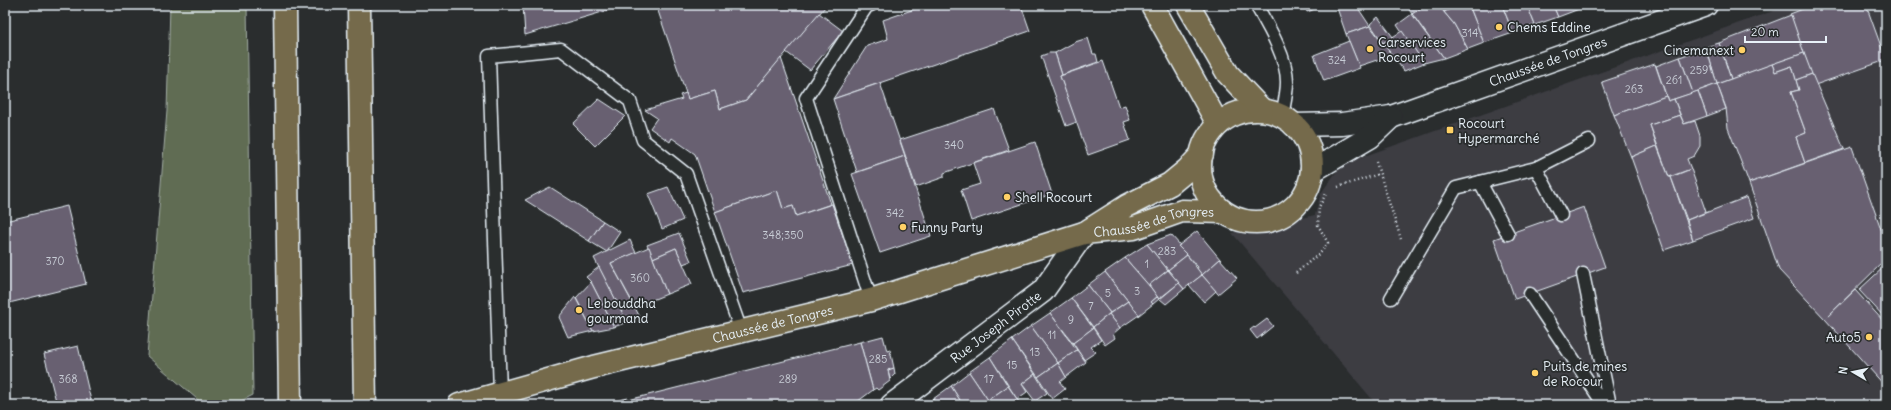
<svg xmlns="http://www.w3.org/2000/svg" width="1891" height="410" viewBox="0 0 1891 410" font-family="Delius,sans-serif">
<rect width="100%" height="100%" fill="#2a2d2e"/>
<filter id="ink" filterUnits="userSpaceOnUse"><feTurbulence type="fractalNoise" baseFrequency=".025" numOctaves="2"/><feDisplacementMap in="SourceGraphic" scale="8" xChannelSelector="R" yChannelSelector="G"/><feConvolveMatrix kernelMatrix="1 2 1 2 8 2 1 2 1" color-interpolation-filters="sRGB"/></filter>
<g filter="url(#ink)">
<!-- built -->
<polygon fill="#3c3c42" points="1790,5 1886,5 1886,405 1377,405 1232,233 1315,215 1321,193 1342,164"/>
<!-- green -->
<polygon fill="#606c53" stroke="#a4aea6" points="170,5 247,5 253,395 233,405 204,405 147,356 167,111"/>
<!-- building -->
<g fill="#676071" stroke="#e8f1f8">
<polygon points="523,5 626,5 525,35"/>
<polygon points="656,5 821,5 825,7 746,100 720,109 715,91 688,99"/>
<polygon points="926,5 1021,5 1030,31 833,99 867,46 888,39 883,20"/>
<polygon points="1305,5 1326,5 1307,12"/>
<polygon points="1336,5 1356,5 1370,26 1346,34"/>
<polygon points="1406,5 1426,5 1412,14"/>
<polygon points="1426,5 1438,5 1454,24 1468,49 1444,58 1412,14"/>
<polygon points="1438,5 1459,5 1444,12"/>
<polygon points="1459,5 1469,5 1484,43 1468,49 1454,24 1444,12"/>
<polygon points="1469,5 1502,5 1513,33 1484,43"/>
<polygon points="1502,5 1527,5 1535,25 1513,33"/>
<polygon points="1527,5 1553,5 1558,17 1535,25"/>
<polygon points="1553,5 1577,5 1579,9 1558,17"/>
<polygon points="1577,5 1592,5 1579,9"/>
<polygon points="1813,5 1866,5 1886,60 1815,85 1790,14"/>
<polygon points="819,13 843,31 810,70 786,52"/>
<polygon points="1412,14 1421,27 1444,58 1424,63 1401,31 1397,25"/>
<polygon points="1791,15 1804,53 1731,79 1719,43"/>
<polygon points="1378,17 1393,37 1383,43 1370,24"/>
<polygon points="1370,26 1392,55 1359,66 1346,34"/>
<polygon points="1402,31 1424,63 1404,71 1383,43"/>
<polygon points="1088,38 1093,54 1096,54 1098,62 1062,75 1055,53 1075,42"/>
<polygon points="1349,41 1360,68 1324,81 1314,55"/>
<polygon points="1719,43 1731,79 1717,84 1706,47"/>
<polygon points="1706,47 1717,84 1693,93 1680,57"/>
<polygon points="1049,53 1055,53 1062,75 1060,76 1077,122 1066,126 1041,56"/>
<polygon points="1804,53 1812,74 1796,80 1792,66 1775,72 1772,64"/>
<polygon points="1680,57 1693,93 1668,101 1656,66"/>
<polygon points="781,58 831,204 796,216 793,206 783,209 777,190 715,212 695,154 672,138 670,142 650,128 657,118 645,110 682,99 680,95 686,93 688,99 715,91 720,109 746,100"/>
<polygon points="1103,61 1119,107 1125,105 1130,120 1124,122 1130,140 1088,155 1060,76"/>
<polygon points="1655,64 1666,96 1614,115 1602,82"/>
<polygon points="1772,64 1775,72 1792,66 1799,90 1791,92 1806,133 1796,137 1805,163 1749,183 1728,128 1726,108 1717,84"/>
<polygon points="1812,74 1844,149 1805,163 1796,137 1806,133 1791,92 1799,90 1796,80"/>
<polygon points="880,83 905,156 857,172 833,99"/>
<polygon points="1717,84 1726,109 1707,116 1698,91"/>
<polygon points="1698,91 1707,116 1684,124 1674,99"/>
<polygon points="1666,96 1668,101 1674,99 1680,115 1650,125 1657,146 1631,157 1614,115"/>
<polygon points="599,99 625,116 595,146 573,124"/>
<polygon points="994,109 1009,150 944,173 944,177 916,187 900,140"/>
<polygon points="1680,115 1684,124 1695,121 1700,136 1700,146 1694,156 1687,159 1691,169 1669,177 1650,125"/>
<polygon points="1035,142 1052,194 971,221 961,190 980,184 973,163"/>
<polygon points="1657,146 1669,177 1671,177 1693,240 1664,250 1631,157"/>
<polygon points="1852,147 1886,243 1886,259 1825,319 1779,270 1749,183"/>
<polygon points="905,156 931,236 880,253 852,174"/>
<polygon points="1691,169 1706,212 1687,220 1671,177"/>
<polygon points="550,187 603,221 589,241 525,200"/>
<polygon points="668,187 683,220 662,229 648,194"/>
<polygon points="777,190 783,209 793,206 796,216 832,204 853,265 743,293 715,212"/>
<polygon points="1747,197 1754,218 1693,240 1687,220"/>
<polygon points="67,206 86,284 5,304 5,221"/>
<polygon points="1584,207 1605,267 1515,299 1494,239"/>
<polygon points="603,221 620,232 607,252 589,241"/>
<polygon points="1197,231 1220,259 1202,275 1197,269 1198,267 1178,246"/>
<polygon points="679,233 691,261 683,264 676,248 653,258 647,245"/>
<polygon points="1171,235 1180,245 1178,246 1187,255 1168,270 1147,244"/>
<polygon points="630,240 636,253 611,263 641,319 627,322 594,258"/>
<polygon points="1147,244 1168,270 1149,286 1125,258"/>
<polygon points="649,247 667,294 635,307 611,263"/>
<polygon points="676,248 692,284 667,294 653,258"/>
<polygon points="1187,255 1202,275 1184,289 1168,270"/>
<polygon points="1125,258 1158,296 1151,302 1153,304 1139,315 1105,272"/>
<polygon points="1220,259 1237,278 1218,294 1202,275"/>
<polygon points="1886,265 1886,319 1859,290"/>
<polygon points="599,267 627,322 614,327 591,282 586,277"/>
<polygon points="1168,270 1179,283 1159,299 1149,285"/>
<polygon points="1105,272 1128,301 1110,313 1088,285"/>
<polygon points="1202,275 1216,291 1204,302 1189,285"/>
<polygon points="591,282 614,327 593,331 576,298"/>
<polygon points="1179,283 1184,289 1166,304 1160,299"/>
<polygon points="1088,285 1110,313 1093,327 1071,298"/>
<polygon points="1855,290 1886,324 1886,387 1825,319"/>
<polygon points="575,297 593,331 568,337 559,317"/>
<polygon points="1157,297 1159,299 1153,304 1151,302"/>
<polygon points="1071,298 1093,328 1073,343 1050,313"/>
<polygon points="1128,301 1139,315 1120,328 1109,314"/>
<polygon points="1050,313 1077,350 1058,363 1031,326"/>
<polygon points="1109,314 1120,328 1113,334 1115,338 1105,345 1093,327"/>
<polygon points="1267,319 1273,326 1257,339 1250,330 1254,327 1255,328"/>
<polygon points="1031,326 1058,363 1038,377 1012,340"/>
<polygon points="1093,328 1101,340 1091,347 1096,352 1084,360 1073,343"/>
<polygon points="883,336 887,351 890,350 894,368 888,370 890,381 878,390 876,388 873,390 860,342"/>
<polygon points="1012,340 1035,374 1022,384 1027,392 1017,399 990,357"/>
<polygon points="860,342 873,390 853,405 629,405 628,400"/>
<polygon points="78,346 92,405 57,405 44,354"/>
<polygon points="1077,350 1086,362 1066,377 1058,363"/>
<polygon points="990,357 1008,386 988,400 969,372"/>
<polygon points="1058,363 1066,377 1060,382 1065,389 1052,399 1038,377"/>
<polygon points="894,368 895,374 890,379 888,370"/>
<polygon points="969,372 988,400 981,405 963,405 951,386"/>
<polygon points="1035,374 1047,393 1035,401 1022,384"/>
<polygon points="951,386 963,405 936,405 933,399"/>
<polygon points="1008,386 1017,399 1009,405 991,405 988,400"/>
<polygon points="628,398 629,405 603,405 603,404"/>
<polygon points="933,399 936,405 925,405"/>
<polygon points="1017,399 1021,405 1009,405"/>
</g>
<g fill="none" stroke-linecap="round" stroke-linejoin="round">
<!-- lane casing -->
<g stroke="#e8f1f8" stroke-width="15">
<g id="lane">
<polyline points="871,5 867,6 806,98 871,300"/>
<path d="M1256 5C1268 26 1287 57 1287 82 1287 93 1284 105 1282 116"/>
<polyline points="1536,168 1561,215"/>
<polyline points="1480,182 1536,168 1589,141"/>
<polyline points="1583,274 1610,405"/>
<polyline points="1530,294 1604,405"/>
<polyline points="1391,298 1456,188 1480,182 1508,234"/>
<polyline points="500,393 489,56 561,49 630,101 643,140 686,174 741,331"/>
</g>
</g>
<!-- street casing -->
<g stroke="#e8f1f8" stroke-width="25">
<g id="street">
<path id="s1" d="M892 405 1043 291 1084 233"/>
</g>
</g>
<!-- secondary casing -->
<g stroke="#e8f1f8" stroke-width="25">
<g id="secondary">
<path id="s2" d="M1294 125 1342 124 1391 117 1706 5"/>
<polyline points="1312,171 1370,137 1391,117"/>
</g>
</g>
<!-- primary casing -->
<g stroke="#e8f1f8" stroke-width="25">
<g id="primary">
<circle cx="1256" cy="166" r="56"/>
<polyline points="1089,230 1127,206 1170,184 1187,170 1202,154"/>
<path id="s3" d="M459 405 594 367 871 300 1084 233 1134 228 1182 211 1224 212"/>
</g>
</g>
<!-- highway casing -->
<g stroke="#e8f1f8" stroke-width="25">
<g id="highway">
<polyline points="285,5 290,405"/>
<polyline points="359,5 365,405"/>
<polyline points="1152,5 1218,124"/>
<polyline points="1188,5 1228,74 1262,110"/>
</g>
</g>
<!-- path -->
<g stroke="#e8f1f8" stroke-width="2.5" stroke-dasharray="1 3" stroke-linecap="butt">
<polyline points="1376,162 1401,239"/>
<polyline points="1338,187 1379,174"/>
<polyline points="1296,273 1321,252 1328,243 1318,225 1319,207 1327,192"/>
</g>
<!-- lane -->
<use href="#lane" stroke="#2a2d2e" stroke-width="12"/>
<!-- street -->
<use href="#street" stroke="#2a2d2e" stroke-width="22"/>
<!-- secondary -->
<use href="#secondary" stroke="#2a2d2e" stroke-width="22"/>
<!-- primary -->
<use href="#primary" stroke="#756b4b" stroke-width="22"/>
<!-- highway -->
<use href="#highway" stroke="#756b4b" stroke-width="22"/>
</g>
</g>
<!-- markers -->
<g fill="#ffd166" stroke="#2a2d2e" stroke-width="1.5">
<circle cx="1499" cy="27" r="4"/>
<circle cx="1370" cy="49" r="4"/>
<circle cx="1742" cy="50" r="4"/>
<rect x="1446" y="126" width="8" height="8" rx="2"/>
<circle cx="1007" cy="197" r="4"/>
<circle cx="903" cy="227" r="4"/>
<circle cx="579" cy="310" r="4"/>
<circle cx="1869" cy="337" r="4"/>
<circle cx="1535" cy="373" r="4"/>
</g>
<g text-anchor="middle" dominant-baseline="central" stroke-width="3.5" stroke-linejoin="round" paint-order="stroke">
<!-- number labels -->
<g font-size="11" fill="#c8cdd6">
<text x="1470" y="33">314</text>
<text x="1337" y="60">324</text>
<text x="1699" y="70">259</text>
<text x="1674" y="80">261</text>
<text x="1634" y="89">263</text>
<text x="954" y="145">340</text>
<text x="895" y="213">342</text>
<text x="783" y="235">348;350</text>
<text x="1167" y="251">283</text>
<text x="55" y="261">370</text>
<text x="1147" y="264">1</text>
<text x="640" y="278">360</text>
<text x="1137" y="291">3</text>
<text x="1108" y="293">5</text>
<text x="1091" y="306">7</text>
<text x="1071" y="320">9</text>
<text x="1052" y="335">11</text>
<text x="1035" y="352">13</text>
<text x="878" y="359">285</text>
<text x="1012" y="365">15</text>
<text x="68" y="379">368</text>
<text x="788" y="379">289</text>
<text x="989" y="379">17</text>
</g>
<!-- poi labels -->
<g font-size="13" fill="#e8f1f8" stroke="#2a2d2e" text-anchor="start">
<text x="1507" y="27">Chems Eddine</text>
<text x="1378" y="42">Carservices<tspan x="1378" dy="15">Rocourt</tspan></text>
<text x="1734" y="50" text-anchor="end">Cinemanext</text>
<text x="1458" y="123">Rocourt<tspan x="1458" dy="15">Hypermarché</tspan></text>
<text x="1015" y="197">Shell Rocourt</text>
<text x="911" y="227">Funny Party</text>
<text x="587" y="303">Le bouddha<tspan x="587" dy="15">gourmand</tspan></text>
<text x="1861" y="337" text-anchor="end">Auto5</text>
<text x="1543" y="366">Puits de mines<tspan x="1543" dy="15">de Rocour</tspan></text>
</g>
<!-- street labels -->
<g font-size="13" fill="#e8f1f8" stroke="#2a2d2e">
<text stroke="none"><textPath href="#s2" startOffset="264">Chaussée de Tongres</textPath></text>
<text stroke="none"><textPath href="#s3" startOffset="720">Chaussée de Tongres</textPath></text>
<text stroke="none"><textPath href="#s3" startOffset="324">Chaussée de Tongres</textPath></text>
<text stroke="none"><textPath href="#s1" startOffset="130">Rue Joseph Pirotte</textPath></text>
</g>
</g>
<!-- margin -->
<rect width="1891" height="410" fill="none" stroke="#2a2d2e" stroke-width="20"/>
<rect x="10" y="10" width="1871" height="390" fill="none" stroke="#e8f1f8" stroke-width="1.5" filter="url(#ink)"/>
<!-- north arrow -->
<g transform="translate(1853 372) rotate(279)" stroke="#2a2d2e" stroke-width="3" paint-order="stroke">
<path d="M0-3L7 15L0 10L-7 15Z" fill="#e8f1f8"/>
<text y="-6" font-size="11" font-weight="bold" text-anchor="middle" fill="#e8f1f8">N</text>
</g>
<!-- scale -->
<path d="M1745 36v6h81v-6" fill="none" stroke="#e8f1f8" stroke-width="2"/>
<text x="1751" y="36" font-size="12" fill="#e8f1f8" stroke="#2a2d2e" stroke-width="3" paint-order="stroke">20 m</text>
</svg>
